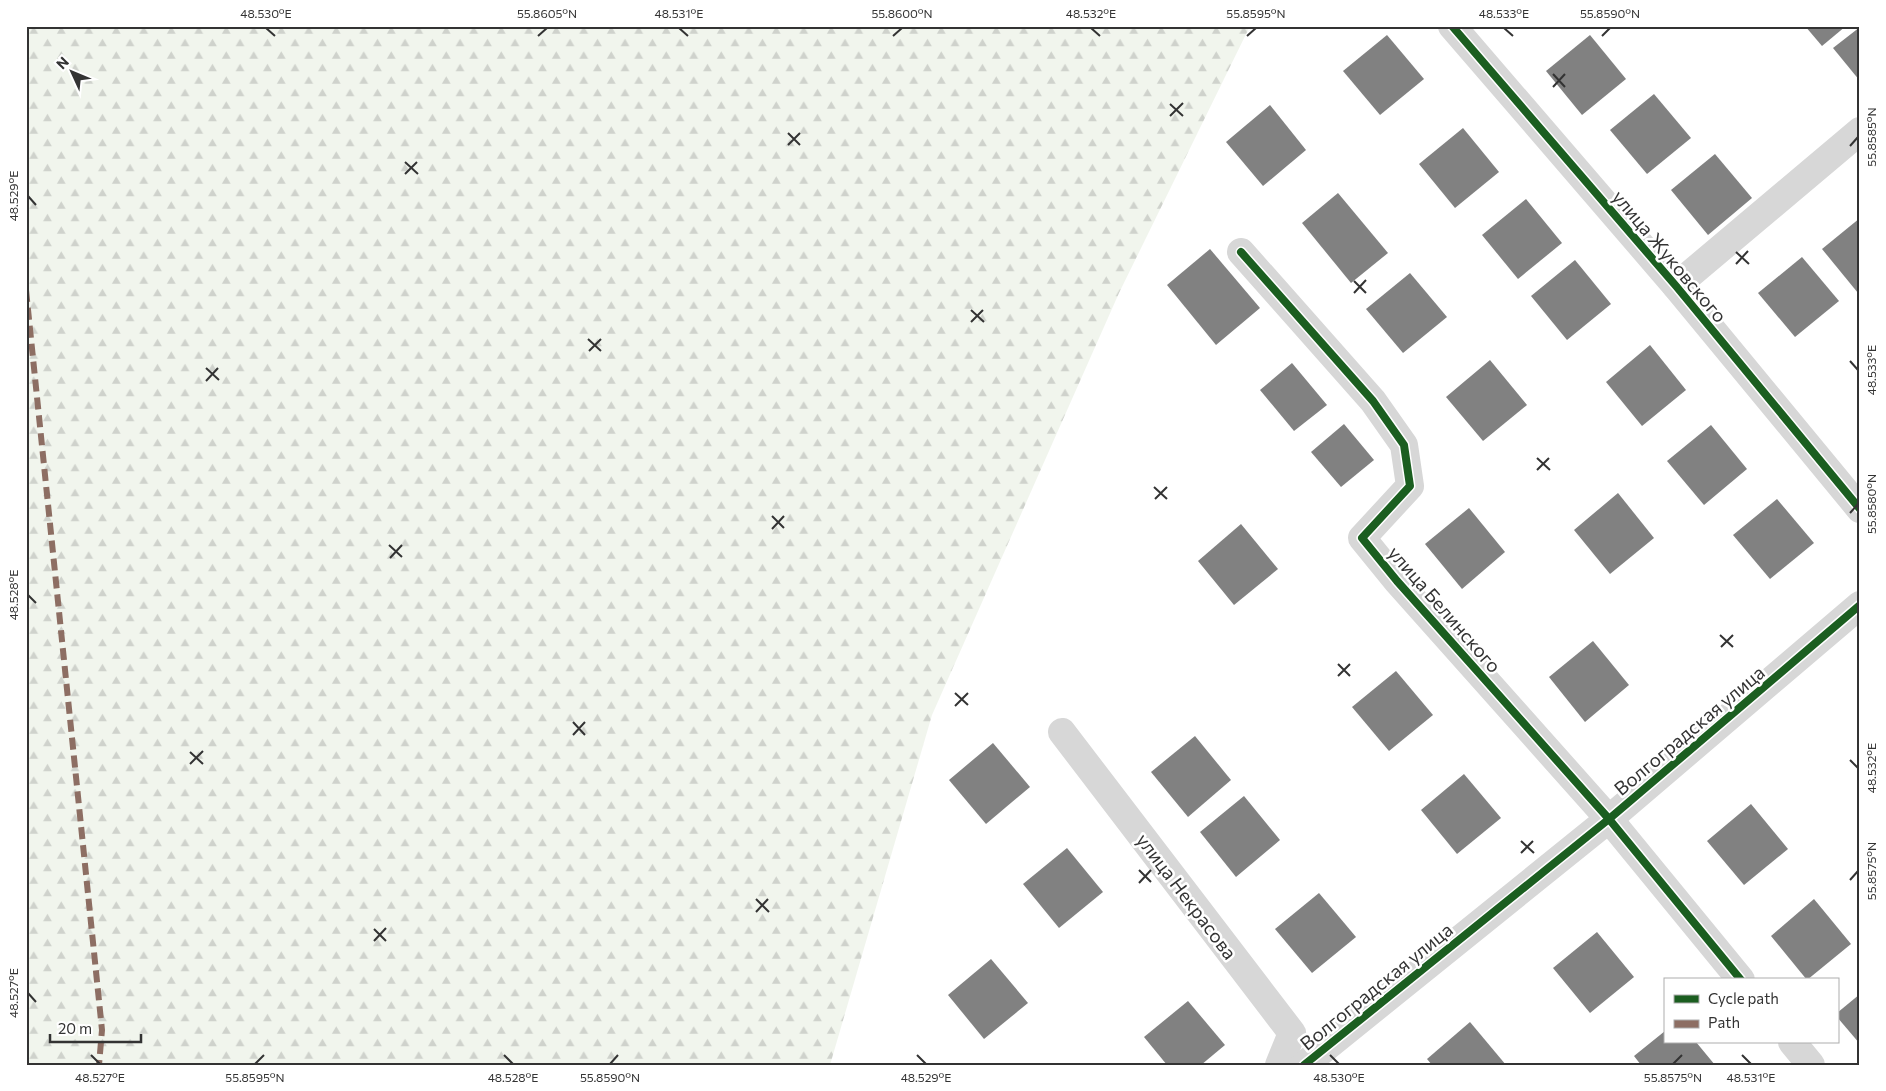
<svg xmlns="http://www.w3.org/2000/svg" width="1886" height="1091" viewBox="0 0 1886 1091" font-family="Commissioner,sans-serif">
<defs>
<pattern id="forest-firs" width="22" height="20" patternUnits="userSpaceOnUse" patternTransform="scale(1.25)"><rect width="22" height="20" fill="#f1f5ed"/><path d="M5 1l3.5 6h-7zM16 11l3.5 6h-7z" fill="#cfd2cc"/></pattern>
</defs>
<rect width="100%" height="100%" fill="#fff"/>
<!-- forest -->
<polygon fill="url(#forest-firs)" points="26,26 1250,26 1119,293 932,715 830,1065 26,1065"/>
<!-- building -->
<g fill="#818181">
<polygon points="1805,26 1846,26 1822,46"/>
<polygon points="1860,27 1860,81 1833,48"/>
<polygon points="1387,35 1424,79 1380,115 1343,71"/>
<polygon points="1590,35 1626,79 1582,115 1546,71"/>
<polygon points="1654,94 1691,138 1647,174 1610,130"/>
<polygon points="1270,105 1306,150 1263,186 1226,142"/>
<polygon points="1463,128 1499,172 1455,208 1419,164"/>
<polygon points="1715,154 1752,198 1708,235 1671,190"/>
<polygon points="1338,193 1388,253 1351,283 1302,223"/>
<polygon points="1526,199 1562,243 1518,279 1482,235"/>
<polygon points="1860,218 1860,292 1858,293 1822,249"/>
<polygon points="1210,249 1260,308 1216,345 1167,285"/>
<polygon points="1802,257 1839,301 1795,337 1758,293"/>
<polygon points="1575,260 1611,304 1567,340 1531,296"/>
<polygon points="1410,273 1447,317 1403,353 1366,309"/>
<polygon points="1650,345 1686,390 1642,426 1606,382"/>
<polygon points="1490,360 1527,405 1483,441 1446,397"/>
<polygon points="1292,363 1327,405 1294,431 1260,390"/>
<polygon points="1344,424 1374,460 1341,487 1311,452"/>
<polygon points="1711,425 1747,469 1704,505 1667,461"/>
<polygon points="1618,493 1654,538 1610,574 1574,530"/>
<polygon points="1777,499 1814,543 1770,579 1733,535"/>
<polygon points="1469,508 1505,552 1462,589 1425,544"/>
<polygon points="1241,524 1278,569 1234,605 1198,561"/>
<polygon points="1593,641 1629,685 1585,722 1549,677"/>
<polygon points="1396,671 1433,715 1389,751 1352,707"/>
<polygon points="1195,736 1231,780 1188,817 1151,772"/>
<polygon points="993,743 1030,787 986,824 949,780"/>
<polygon points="1464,774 1501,818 1457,854 1421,810"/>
<polygon points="1244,796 1280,840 1236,877 1200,832"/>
<polygon points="1751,804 1788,849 1744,885 1707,841"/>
<polygon points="1067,848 1103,892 1059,928 1023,884"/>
<polygon points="1319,893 1356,937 1312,973 1275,929"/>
<polygon points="1814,899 1851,944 1807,980 1771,936"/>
<polygon points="1597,932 1634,977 1590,1013 1553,968"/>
<polygon points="991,959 1028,1003 984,1039 948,995"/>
<polygon points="1860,994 1860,1044 1837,1017 1837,1013"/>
<polygon points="1188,1001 1225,1045 1201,1065 1167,1065 1144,1037"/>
<polygon points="1470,1022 1506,1065 1432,1065 1427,1059"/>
<polygon points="1665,1031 1665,1042 1696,1042 1715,1065 1641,1065 1634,1056"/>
</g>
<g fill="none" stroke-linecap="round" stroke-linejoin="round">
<!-- minor -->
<g stroke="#d7d7d7" stroke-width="28">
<polyline points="1241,252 1373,401 1404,445 1410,486 1362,538 1397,581 1609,819 1741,980"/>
<polyline points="1676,286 1860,131"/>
<polyline points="1062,732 1292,1033 1279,1065"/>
<polyline points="1792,1042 1811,1065"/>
<polyline points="1304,1065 1609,819 1860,605"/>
</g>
<!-- tertiary -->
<polyline stroke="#d7d7d7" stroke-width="28" points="1452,26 1676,286 1860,509"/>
<!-- quiet -->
<polyline stroke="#8d6e63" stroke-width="6" stroke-dasharray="12 6" stroke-linecap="butt" points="26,290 102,1030 99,1065"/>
<!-- cycleway casing -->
<g stroke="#fff" stroke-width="11">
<g id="cycleway">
<polyline points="1452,26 1676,286 1860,509"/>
<polyline points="1241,252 1373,401 1404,445 1410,486 1362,538 1397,581 1609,819 1741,980"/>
<polyline points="1304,1065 1609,819 1860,605"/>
</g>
</g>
<!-- cycleway -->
<use href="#cycleway" stroke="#1b5e20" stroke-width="8"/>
</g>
<!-- ticks -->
<path fill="none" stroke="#333" stroke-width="2" d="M266 28 275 36M679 28 688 36M1091 28 1100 36M1504 28 1513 36M538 36 547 28M893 36 902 28M1247 36 1256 28M1602 36 1610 28M1553 74 1565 87M1553 87 1565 74M1170 104 1183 116M1170 116 1183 103M788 133 800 145M788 145 800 133M1850 146 1858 137M405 162 418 174M405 174 417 162M28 196 36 205M1736 252 1749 264M1736 264 1748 251M1354 281 1366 293M1354 293 1366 280M971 310 984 322M971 322 983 310M588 339 601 351M589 351 601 339M1850 361 1858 370M206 368 219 380M206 381 218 368M1537 458 1550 470M1537 470 1549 458M1154 487 1167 499M1155 499 1167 487M1850 513 1858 504M772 516 784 528M772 529 784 516M389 545 402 557M390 558 402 545M28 595 36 603M1720 635 1733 647M1721 647 1733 635M1338 664 1350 676M1338 676 1350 664M955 693 968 705M955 706 968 693M573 722 585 735M573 735 585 722M190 752 203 764M1850 760 1858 768M190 764 203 751M1521 841 1534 853M1521 853 1533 841M1139 870 1151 882M1850 880 1858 871M1139 883 1151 870M756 899 769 912M756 912 768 899M374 929 386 941M374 941 386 928M28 993 36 1002M91 1055 100 1064M504 1055 513 1064M917 1055 926 1064M1330 1055 1339 1064M1742 1055 1751 1064M255 1064 264 1055M610 1064 618 1055M1673 1064 1682 1055"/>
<g text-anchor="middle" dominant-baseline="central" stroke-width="5" stroke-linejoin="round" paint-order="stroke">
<!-- street labels -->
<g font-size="19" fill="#333" stroke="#fff">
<text transform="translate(1670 256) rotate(50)">улица Жуковского</text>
<text transform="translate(1445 609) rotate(49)">улица Белинского</text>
<text transform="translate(1689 730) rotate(-40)">Волгоградская улица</text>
<text transform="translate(1187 896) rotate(53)">улица Некрасова</text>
<text transform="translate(1376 986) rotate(-39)">Волгоградская улица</text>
</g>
</g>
<!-- border -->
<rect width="1886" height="1091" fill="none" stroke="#ffffff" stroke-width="55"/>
<!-- legend -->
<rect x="1664" y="978" width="175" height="65" fill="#ffffff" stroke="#adadad"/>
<rect x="1674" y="995" width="25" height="8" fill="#1b5e20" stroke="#adadad"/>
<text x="1708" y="1004" font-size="15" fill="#333333">Cycle path</text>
<rect x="1674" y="1020" width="25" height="8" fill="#8d6e63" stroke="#adadad"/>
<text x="1708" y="1028" font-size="15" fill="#333333">Path</text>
<!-- north arrow -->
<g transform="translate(72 72) rotate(314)" stroke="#ffffff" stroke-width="4" paint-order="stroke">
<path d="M0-4L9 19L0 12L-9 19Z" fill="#333333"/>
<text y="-8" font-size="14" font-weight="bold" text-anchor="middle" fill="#333333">N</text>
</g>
<!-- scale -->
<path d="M50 1034v8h91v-8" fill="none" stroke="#333333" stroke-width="2.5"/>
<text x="58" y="1034" font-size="15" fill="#333333" stroke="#ffffff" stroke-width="4" paint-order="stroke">20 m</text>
<rect x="28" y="28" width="1830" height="1036" fill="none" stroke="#333" stroke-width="2"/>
<g font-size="12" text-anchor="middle" fill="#333">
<text x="266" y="18">48.530°E</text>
<text x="547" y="18">55.8605°N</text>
<text x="679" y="18">48.531°E</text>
<text x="902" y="18">55.8600°N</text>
<text x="1091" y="18">48.532°E</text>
<text x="1256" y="18">55.8595°N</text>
<text x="1504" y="18">48.533°E</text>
<text x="1610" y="18">55.8590°N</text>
<text transform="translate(1872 137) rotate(-90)" y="4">55.8585°N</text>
<text transform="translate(14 196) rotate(-90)" y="4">48.529°E</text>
<text transform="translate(1872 370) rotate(-90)" y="4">48.533°E</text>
<text transform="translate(1872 504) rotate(-90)" y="4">55.8580°N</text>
<text transform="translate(14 595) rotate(-90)" y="4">48.528°E</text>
<text transform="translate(1872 768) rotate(-90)" y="4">48.532°E</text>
<text transform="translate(1872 871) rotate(-90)" y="4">55.8575°N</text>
<text transform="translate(14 993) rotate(-90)" y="4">48.527°E</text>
<text x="100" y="1082">48.527°E</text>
<text x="255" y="1082">55.8595°N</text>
<text x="513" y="1082">48.528°E</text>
<text x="610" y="1082">55.8590°N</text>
<text x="926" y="1082">48.529°E</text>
<text x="1339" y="1082">48.530°E</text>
<text x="1673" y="1082">55.8575°N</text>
<text x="1751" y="1082">48.531°E</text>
</g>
</svg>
